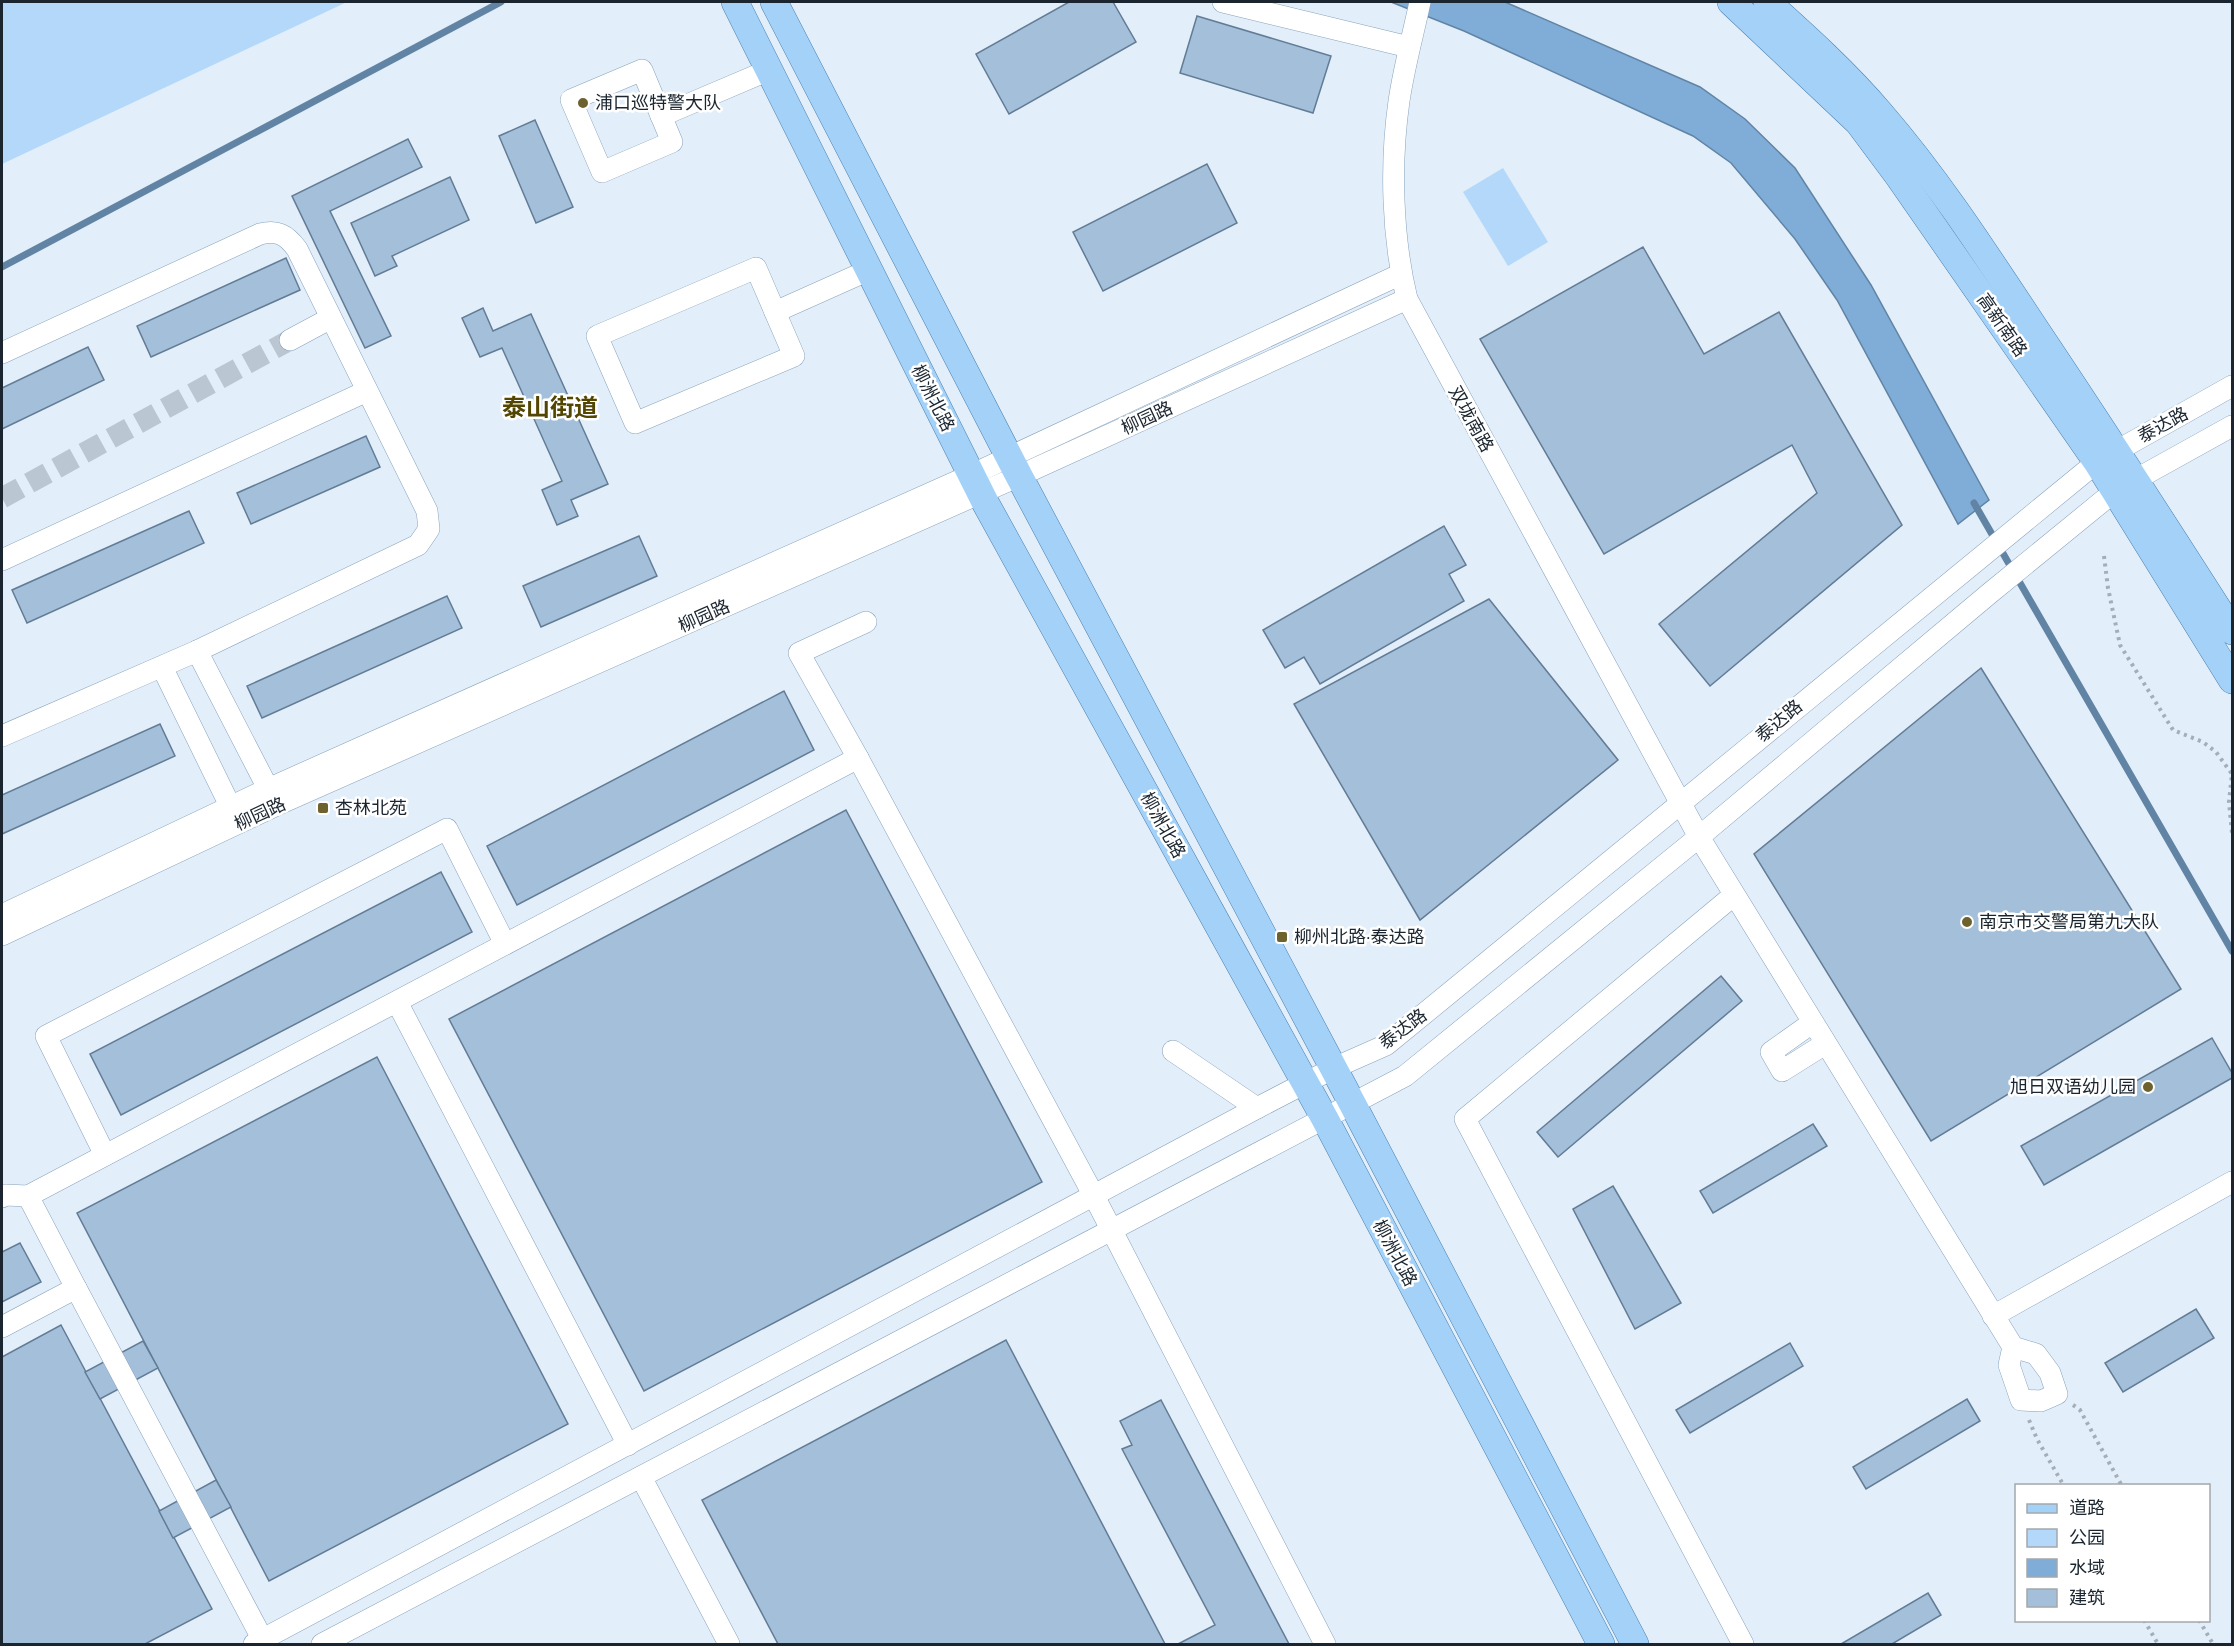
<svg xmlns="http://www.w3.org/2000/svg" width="2234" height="1646" viewBox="0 0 2234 1646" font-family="Montserrat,'Noto Sans SC',sans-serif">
<rect width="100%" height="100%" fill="#e2eef9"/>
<!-- green -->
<g fill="#b3d8f9">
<polygon points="2,2 347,2 2,164"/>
<polygon points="1503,168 1548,242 1508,266 1463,192"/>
</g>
<!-- water -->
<polygon fill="#7fadd7" stroke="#6184a5" stroke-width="1.5" points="1391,2 1505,2 1700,87 1745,119 1795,168 1871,285 1989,500 1958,524 1837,300 1795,239 1731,163 1693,136 1464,31"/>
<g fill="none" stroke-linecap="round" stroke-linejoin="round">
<!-- stream -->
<g stroke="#6184a5" stroke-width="7">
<polyline points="2,267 501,2"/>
<polyline points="1974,503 2232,951"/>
</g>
</g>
<!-- building -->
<g fill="#a3bfd9" stroke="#627c95" stroke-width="1.5">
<polygon points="1069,2 1113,2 1136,42 1009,114 976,54"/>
<polygon points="1197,16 1331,56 1313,113 1180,73"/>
<polygon points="535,120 573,207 536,223 499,136"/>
<polygon points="408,139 422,167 330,211 391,336 365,348 292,196"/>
<polygon points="1207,164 1237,223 1103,291 1073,232"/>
<polygon points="450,177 469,220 392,256 397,266 375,276 351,223"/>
<polygon points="1643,247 1704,354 1779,312 1902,525 1710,686 1659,624 1817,493 1792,445 1604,554 1480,339"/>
<polygon points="286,258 300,290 151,357 137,326"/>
<polygon points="483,308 493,331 531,314 608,484 571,500 578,516 557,525 542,490 562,481 502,348 480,357 462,318"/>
<polygon points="88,347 104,380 2,429 2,388"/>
<polygon points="366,436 380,467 251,524 237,493"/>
<polygon points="189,511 204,543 27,623 12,590"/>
<polygon points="1444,526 1466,565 1449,574 1464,601 1320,684 1304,657 1285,668 1263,630"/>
<polygon points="639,536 657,576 541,627 523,586"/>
<polygon points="447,596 462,628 262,718 247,686"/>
<polygon points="1489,599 1618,760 1420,920 1294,704"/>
<polygon points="1981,668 2181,989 1931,1141 1754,854"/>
<polygon points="784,691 814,750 517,905 487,846"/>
<polygon points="160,724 175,756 2,834 2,795"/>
<polygon points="846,810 1042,1182 644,1391 449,1019"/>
<polygon points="441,872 472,932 121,1115 90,1054"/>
<polygon points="1721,976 1742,1001 1558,1157 1537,1132"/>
<polygon points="2212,1038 2232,1073 2232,1078 2044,1185 2021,1146"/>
<polygon points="377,1057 568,1424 269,1581 77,1213"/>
<polygon points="1813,1124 1827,1146 1713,1213 1700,1191"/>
<polygon points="1613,1186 1681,1303 1635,1329 1573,1209"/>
<polygon points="20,1243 41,1282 2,1302 2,1252"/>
<polygon points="2196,1309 2214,1338 2123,1392 2105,1363"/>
<polygon points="61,1325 212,1609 145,1644 2,1644 2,1357"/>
<polygon points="1006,1340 1165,1644 778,1644 702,1500"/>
<polygon points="143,1341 158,1368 100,1399 85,1372"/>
<polygon points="1790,1343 1803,1366 1690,1433 1676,1410"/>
<polygon points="1967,1399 1980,1421 1866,1489 1853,1467"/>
<polygon points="1161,1400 1289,1644 1178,1644 1215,1625 1122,1449 1132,1445 1120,1421"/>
<polygon points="216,1480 231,1507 173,1538 159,1511"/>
<polygon points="1928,1593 1941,1615 1892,1644 1841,1644"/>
</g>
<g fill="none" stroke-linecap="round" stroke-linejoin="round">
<!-- minor-tunnel -->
<polyline stroke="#bac6d1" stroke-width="21" stroke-dasharray="21 10" stroke-linecap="butt" points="2,498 290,340"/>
<!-- minor casing -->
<g stroke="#88a3bd" stroke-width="22">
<g id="minor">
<polyline points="1223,2 1409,47"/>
<path d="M1420 2C1413 35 1404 67 1399 101 1390 164 1392 237 1407 299L1699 837 2013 1347 2036 1354 2050 1373 2057 1394 2041 1401 2021 1400 2009 1365 2013 1347"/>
<polygon points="642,70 672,142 602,172 571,100"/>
<polyline points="661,116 769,70"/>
<polygon points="756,268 794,356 635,423 597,336"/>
<polyline points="775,312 869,270"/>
<polyline points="290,340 331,318"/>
<path d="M2 353 260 234C277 230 286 234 297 249L427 511 429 529 418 545 197 651 2 736"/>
<polyline points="2,560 367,391"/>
<polyline points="197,651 274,800"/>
<polyline points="162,667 237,820"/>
<polyline points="858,758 799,653 866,622"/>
<polyline points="1734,895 1465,1119 1743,1644"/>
<polyline points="2,915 268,789 971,475 1401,274"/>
<polyline points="2,935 277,805 1019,476 1407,299"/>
<polyline points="397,1002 628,1445"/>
<polyline points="1812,1023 1771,1052 1782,1071 1825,1044"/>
<polyline points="1173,1051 1257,1108"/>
<polyline points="105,1155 46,1036 447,829 505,944"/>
<polyline points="2,1197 5,1195 28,1196"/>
<polyline points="76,1288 28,1196 858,758 1094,1196 1325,1644"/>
<polyline points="1993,1316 2232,1182"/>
<polyline points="2,1327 76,1288 265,1644"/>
<polyline points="641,1477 729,1644"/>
<polyline points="254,1644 1257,1108 1334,1068 1386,1045 2097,462 2232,386"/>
<polyline points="322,1644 1405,1076 1699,837 1990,593 2115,491 2232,426"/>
</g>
</g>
<!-- major casing -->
<g stroke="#4b81af" stroke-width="28">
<g id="major">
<polyline points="735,2 986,504 1325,1119 1601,1644"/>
<polyline points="774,2 1019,476 1352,1103 1635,1644"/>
<polyline points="1731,2 1858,122 1899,177 2097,462 2232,680"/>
<path d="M1767 2C1806 37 1846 73 1880 113 1938 180 1985 253 2034 327 2101 427 2167 529 2232 631"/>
</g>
</g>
<!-- path -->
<g stroke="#a3aeb9" stroke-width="4" stroke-dasharray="3 4.5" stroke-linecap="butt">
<polyline points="2104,556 2108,588 2120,645 2173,730 2203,742 2216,752 2232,774 2229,802 2232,833"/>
<polyline points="2073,1405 2080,1410 2122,1486"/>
<polyline points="2029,1420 2037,1439 2064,1486"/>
<polyline points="2144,1620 2158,1644"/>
<polyline points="2199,1620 2213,1644"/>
</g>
<!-- minor -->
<use href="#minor" stroke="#fff" stroke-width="21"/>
<!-- major -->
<use href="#major" stroke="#a3d1f8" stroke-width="27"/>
</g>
<!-- markers -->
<g fill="#6d612e" stroke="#fff" stroke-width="2">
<circle cx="583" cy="103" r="6"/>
<rect x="317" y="802" width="12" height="12" rx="3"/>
<circle cx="1967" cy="922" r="6"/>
<rect x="1276" y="931" width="12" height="12" rx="3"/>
<circle cx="2148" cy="1087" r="6"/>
</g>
<g text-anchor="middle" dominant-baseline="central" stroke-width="5" stroke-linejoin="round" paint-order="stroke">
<!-- poi labels -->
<g font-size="18" fill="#1a252f" stroke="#fff" text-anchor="start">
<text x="595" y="103">浦口巡特警大队</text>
<text x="335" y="808">杏林北苑</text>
<text x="1979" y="922">南京市交警局第九大队</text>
<text x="1294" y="937">柳州北路·泰达路</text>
<text x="2136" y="1087" text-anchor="end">旭日双语幼儿园</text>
</g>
<!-- street labels -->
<g font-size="18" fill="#1a252f" stroke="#fff">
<text transform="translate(2002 325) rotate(55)">高新南路</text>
<text transform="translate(933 398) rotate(63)">柳洲北路</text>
<text transform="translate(1147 418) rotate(-25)">柳园路</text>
<text transform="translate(1471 419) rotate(61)">双垅南路</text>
<text transform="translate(2163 425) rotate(-29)">泰达路</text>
<text transform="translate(704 616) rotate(-24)">柳园路</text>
<text transform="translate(1779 721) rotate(-40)">泰达路</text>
<text transform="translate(260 814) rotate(-25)">柳园路</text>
<text transform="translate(1163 825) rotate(61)">柳洲北路</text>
<text transform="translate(1403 1029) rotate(-37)">泰达路</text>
<text transform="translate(1395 1253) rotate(62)">柳洲北路</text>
</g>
<!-- district labels -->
<g font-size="24" font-weight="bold" fill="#534603" stroke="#fff">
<text x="550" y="407">泰山街道</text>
</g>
</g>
<!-- border -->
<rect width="2234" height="1646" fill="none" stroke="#1a252f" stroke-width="6"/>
<!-- legend -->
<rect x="2015" y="1484" width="195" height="138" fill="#ffffff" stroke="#a3a8ac" stroke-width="1.5"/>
<rect x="2027" y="1504" width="30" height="9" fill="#a3d1f8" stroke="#a3a8ac" stroke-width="1.5"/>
<text x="2069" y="1514" font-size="18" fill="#1a252f">道路</text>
<rect x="2027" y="1529" width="30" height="18" fill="#b3d8f9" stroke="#a3a8ac" stroke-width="1.5"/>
<text x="2069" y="1544" font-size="18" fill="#1a252f">公园</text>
<rect x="2027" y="1559" width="30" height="18" fill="#7fadd7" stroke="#a3a8ac" stroke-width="1.5"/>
<text x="2069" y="1574" font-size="18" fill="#1a252f">水域</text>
<rect x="2027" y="1589" width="30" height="18" fill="#a3bfd9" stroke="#a3a8ac" stroke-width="1.5"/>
<text x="2069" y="1604" font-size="18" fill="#1a252f">建筑</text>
</svg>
